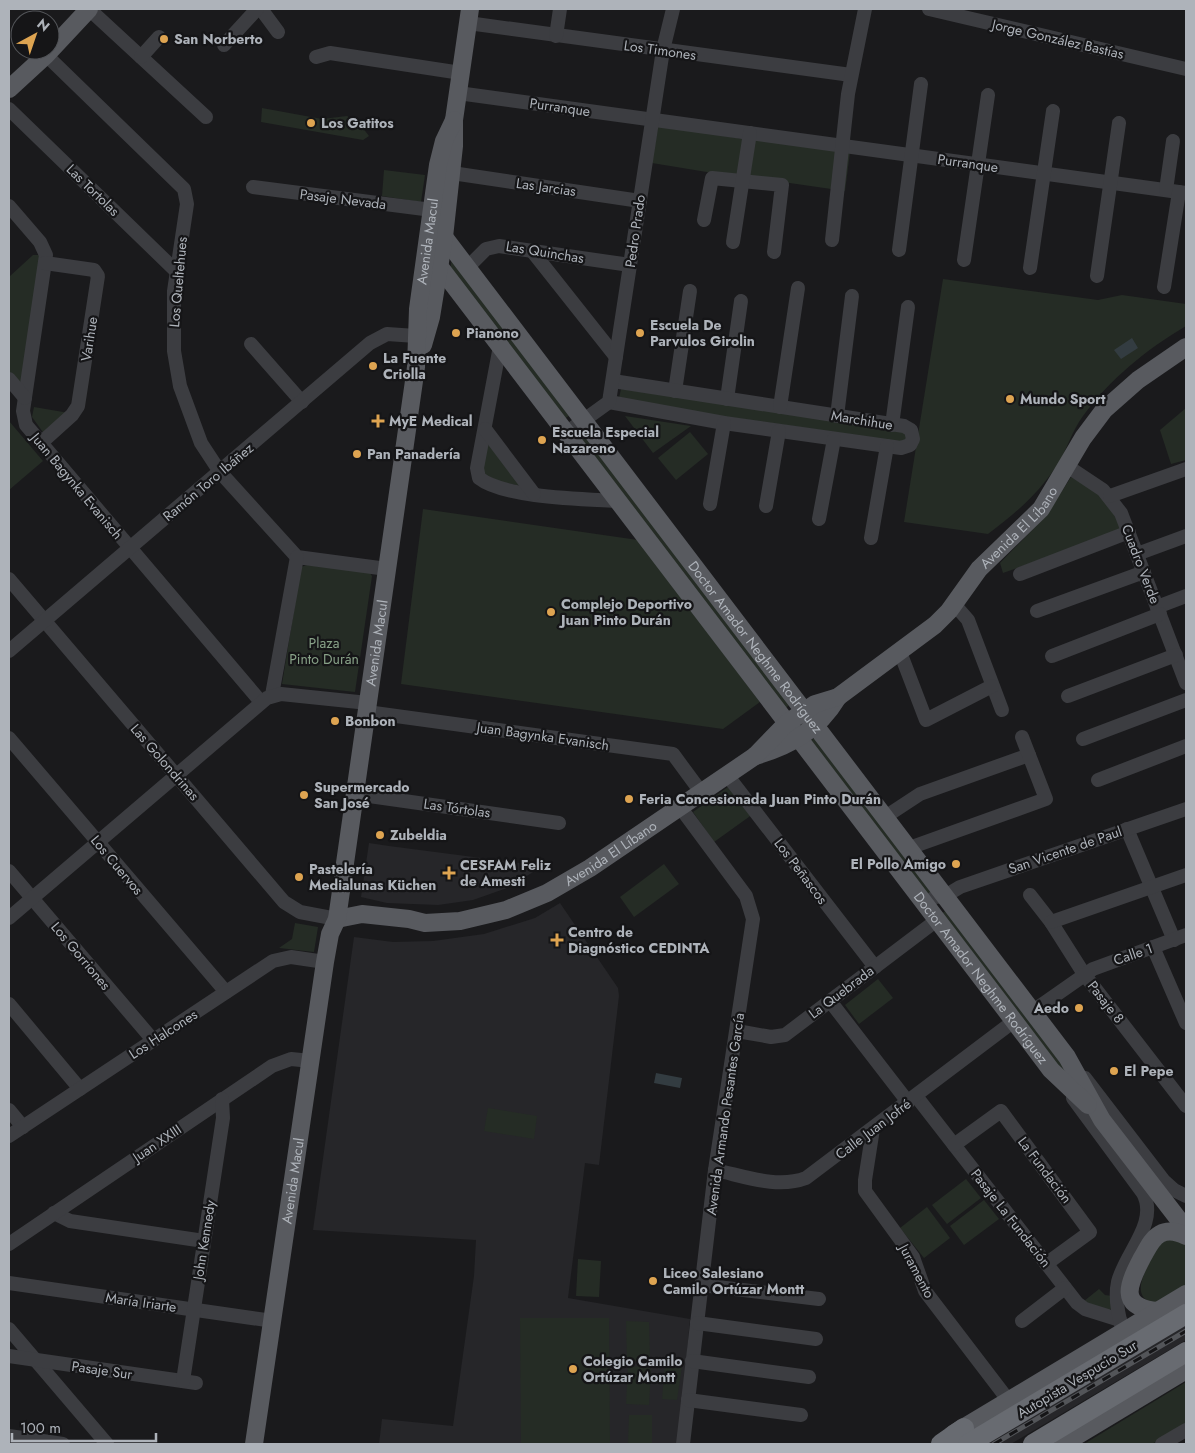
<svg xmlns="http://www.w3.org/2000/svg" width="1195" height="1453" viewBox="0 0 1195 1453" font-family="Jost,sans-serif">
<rect width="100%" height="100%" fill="#1a1a1c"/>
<!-- built -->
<g fill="#262629">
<polygon points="369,843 389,846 543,866 507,888 473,900 438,905 387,903 361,897"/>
<polygon points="560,903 618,988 619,996 599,1165 585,1163 568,1298 690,1319 679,1444 379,1444 382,1419 453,1426 474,1276 476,1240 313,1230 354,937 393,942 433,941 484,934 535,918"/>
<polygon points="1186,1325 1186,1340 1011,1444 985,1444"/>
</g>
<!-- green -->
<g fill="#252c25">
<polygon points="262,108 322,119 347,116 362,127 369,136 363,140 261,122"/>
<polygon points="658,125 743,139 737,177 652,163"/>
<polygon points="753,139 850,152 845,191 748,177"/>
<polygon points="384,170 425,175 421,202 382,196"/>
<polygon points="33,255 41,255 21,389 9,375 9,277"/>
<polygon points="452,255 569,416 564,419 450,273"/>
<path d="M943 279 1098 300 1122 295 1186 304V326C1147 349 1110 379 1083 416 1072 431 1067 449 1058 464 1039 493 1015 514 988 534L904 522Z"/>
<polygon points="621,389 904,429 910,435 903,442 623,402 619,398"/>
<polygon points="34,407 69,413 45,435 32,417"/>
<polygon points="1186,408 1186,460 1171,464 1160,430"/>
<polygon points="625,416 691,426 653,453"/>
<polygon points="9,421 43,461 9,490"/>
<polygon points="690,432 708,454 676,480 658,458"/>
<polygon points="585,435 790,704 786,708 580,439"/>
<polygon points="485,438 521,486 486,479 481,466"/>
<path d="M1071 477C1101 494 1110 496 1121 531L1003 573 1000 563 1046 516Z"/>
<polygon points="423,509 638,540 760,702 723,729 401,684"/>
<polygon points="307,565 369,572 372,576 355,692 282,684 301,567"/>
<polygon points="816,737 934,889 926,897 810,741"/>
<polygon points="732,784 753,814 714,842 693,812"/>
<polygon points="664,864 679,884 634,917 620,897"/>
<polygon points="948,909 1067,1063 1078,1091 941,914"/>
<polygon points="295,923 318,927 314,952 279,948 292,939"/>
<polygon points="878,979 893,998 859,1024 845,1005"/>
<polygon points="488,1108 537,1116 534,1139 484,1131"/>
<polygon points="966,1179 981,1198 947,1224 932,1205"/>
<polygon points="984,1200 999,1219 964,1245 950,1226"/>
<polygon points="927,1207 950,1238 924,1258 900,1228"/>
<path d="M1172 1237 1186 1244V1285L1155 1304C1132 1298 1142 1278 1149 1263 1152 1256 1155 1247 1161 1242 1164 1240 1168 1239 1172 1237Z"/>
<polygon points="578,1259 601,1261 599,1297 576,1296"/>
<polygon points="1099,1289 1105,1295 1112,1296 1112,1307 1110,1310 1102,1311 1084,1301"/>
<polygon points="520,1318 609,1318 610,1444 521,1444"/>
<polygon points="626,1321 649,1322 650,1361 627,1361"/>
<polygon points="665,1363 682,1366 677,1400 662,1399"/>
<polygon points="628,1366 651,1367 649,1405 626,1404"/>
<polygon points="1186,1382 1186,1424 1152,1444 1084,1444"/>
<polygon points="629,1415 652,1415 652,1444 628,1444"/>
</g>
<!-- water -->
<g fill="#333c41">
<polygon points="1132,338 1138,348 1121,359 1114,350"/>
<polygon points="656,1073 682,1078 680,1088 654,1083"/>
</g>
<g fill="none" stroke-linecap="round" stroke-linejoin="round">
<!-- minor -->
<g stroke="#3c3d41" stroke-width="14">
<polyline points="89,9 206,117"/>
<polyline points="261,9 278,32"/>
<polyline points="929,9 1186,69"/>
<polyline points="468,23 851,75"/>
<polyline points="556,36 560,9"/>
<polyline points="224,45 257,9"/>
<polyline points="46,55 184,189 187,204 174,291 174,351 180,386 201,443 220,472 297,557 387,569"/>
<polyline points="141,57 159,37"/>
<polyline points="316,57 330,53 461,73"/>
<polyline points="458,93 1186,193"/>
<polyline points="9,109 176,271"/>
<polyline points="452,173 640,201"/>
<polyline points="253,187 432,210"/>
<polyline points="1166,190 1173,141"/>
<polyline points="9,206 40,242 46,255 23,411 26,425 261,702"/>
<polyline points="704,220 712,178 782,185 774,252"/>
<polyline points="832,240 848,94 865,9"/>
<polyline points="733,242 750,133"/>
<polyline points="899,250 921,84"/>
<polyline points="532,251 616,357"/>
<polyline points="964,260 988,95"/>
<polyline points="467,268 486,249 499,246 630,265"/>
<polyline points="1030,268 1053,111"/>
<polyline points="1097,276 1119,123"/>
<polyline points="1164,287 1179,192"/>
<polyline points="251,344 302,402"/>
<path d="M500 346 477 468 479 478C504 498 584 499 618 501"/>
<polyline points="9,379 25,398"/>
<polyline points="675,391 690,291"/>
<polyline points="727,399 741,301"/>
<polyline points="609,402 724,423 901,448 910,445 913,439 911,430 904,426 613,381"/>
<polyline points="780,407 798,288"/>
<polyline points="837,416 852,296"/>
<polyline points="892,425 908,307"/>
<polyline points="485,429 534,494"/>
<polyline points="566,433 609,402 663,50 673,9"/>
<polyline points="41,443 72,415 78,406 98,276 94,270 45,263"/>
<polyline points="1067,466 1103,490 1121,513 1186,683"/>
<polyline points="1110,496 1186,469"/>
<polyline points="710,504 724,423"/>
<polyline points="766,506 779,431"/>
<polyline points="819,519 834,439"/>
<polyline points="871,538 887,446"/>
<polyline points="1137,554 1186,536"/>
<polyline points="1020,574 1129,532"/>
<polyline points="9,579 284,902 300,912 337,919"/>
<polyline points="954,604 968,620 1002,710"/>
<polyline points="1157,607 1186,596"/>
<polyline points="1037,611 1144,572"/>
<polyline points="9,651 370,343 387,334 416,336"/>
<polyline points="900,652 926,720 992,686"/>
<polyline points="1052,656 1160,614"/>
<polyline points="272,695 297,557"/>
<polyline points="1068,696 1176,655"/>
<polyline points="367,712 673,754 701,792"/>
<polyline points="9,738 226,992"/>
<polyline points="1083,739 1186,700"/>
<polyline points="727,775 875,967"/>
<polyline points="1098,780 1186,746"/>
<polyline points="355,794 559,823"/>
<polyline points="680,807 746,896 753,919 715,1170 683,1444"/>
<polyline points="885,817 920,794 1029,755"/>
<polyline points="1127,829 1174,940"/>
<polyline points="909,848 1046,799 1022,737"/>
<polyline points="9,871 153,1040"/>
<polyline points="1030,895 1051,922 1084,974 1186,1106"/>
<polyline points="925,904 935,897 945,896 960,887 1186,809"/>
<polyline points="9,918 267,698 281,694 368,703"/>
<polyline points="1051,922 1186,875"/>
<polyline points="1153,947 1186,1023"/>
<polyline points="830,1001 908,1102"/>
<polyline points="9,1004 80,1089"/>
<polyline points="1033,1011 1093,969 1186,935"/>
<polyline points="737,1031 771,1037 785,1035 937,920"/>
<polyline points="1085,1078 1164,1181 1174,1190 1186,1196"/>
<polyline points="916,1096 1077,1303 1085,1309 1120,1320"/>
<path d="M1073 1098 1143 1193C1159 1223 1125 1253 1118 1282 1115 1296 1118 1314 1122 1328"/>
<polyline points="9,1110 23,1127"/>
<polyline points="873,1129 865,1180 865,1191 913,1257 925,1291 1009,1401"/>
<polyline points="9,1136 273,961 291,957 325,962"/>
<polyline points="954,1145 1001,1111 1090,1232 1046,1264"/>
<path d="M715 1170C744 1176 777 1189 806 1178L1014 1021"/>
<polyline points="54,1213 70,1221 204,1241"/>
<polyline points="9,1244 272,1066 291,1059 311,1061"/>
<polyline points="9,1283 273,1321"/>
<polyline points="701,1285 819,1299"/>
<polyline points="1022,1321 1065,1288"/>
<polyline points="697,1323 816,1339"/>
<polyline points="9,1329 107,1444"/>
<polyline points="9,1356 196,1383"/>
<polyline points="692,1361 809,1377"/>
<polyline points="183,1381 223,1118 222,1099"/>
<polyline points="688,1400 801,1415"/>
<polyline points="9,1436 63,1444"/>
<polyline points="1162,1444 1186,1430"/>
</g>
<!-- major -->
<g stroke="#585a5f" stroke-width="18">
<polyline points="9,89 46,55 89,9"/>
<path id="s1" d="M444 237 1067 1057 1102 1120 1186 1229"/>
<path id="s2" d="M428 241 439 266 1008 1013 1051 1070 1088 1105"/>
<polyline points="423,345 431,317 444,237 454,146 454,120 470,9"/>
<path d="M755 756C792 745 818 730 838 697"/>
<path id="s3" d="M337 919 362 914 409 919 425 923 460 921 506 910 547 893 590 868 755 756 787 723 815 704 838 697 935 625 949 611 979 569 1041 509 1083 438 1104 410 1138 380 1186 347"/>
<path d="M1157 1311C1117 1307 1129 1283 1142 1258 1147 1250 1151 1239 1160 1234 1169 1229 1178 1232 1186 1236"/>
<polyline points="953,1434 1186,1294"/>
<path id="s4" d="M254 1444 325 962 330 934 337 919 416 367 418 309 438 165 444 141 454 120"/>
<polyline points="1063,1444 1186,1370"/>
</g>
<!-- highway -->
<g stroke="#686b71" stroke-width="20">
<polyline points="941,1444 964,1428"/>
<polyline points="968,1444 1186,1314"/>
<polyline points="1033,1444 1186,1352"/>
</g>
<!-- rail casing -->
<g stroke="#535559" stroke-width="5">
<polyline id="rail" points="994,1444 1186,1331"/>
</g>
<!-- rail -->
<use href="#rail" stroke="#151517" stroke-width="3" stroke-dasharray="9" stroke-linecap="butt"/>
</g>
<!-- markers -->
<g fill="#dea451" stroke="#151517" stroke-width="2">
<circle cx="164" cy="39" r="5"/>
<circle cx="311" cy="123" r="5"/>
<circle cx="456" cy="333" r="5"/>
<circle cx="640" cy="333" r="5"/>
<circle cx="373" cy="366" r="5"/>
<circle cx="1010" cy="399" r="5"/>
<path d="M375.5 413.5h5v5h5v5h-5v5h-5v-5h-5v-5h5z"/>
<circle cx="542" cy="440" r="5"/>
<circle cx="357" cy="454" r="5"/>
<circle cx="551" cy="612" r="5"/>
<circle cx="335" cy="721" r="5"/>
<circle cx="304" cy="795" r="5"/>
<circle cx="629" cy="799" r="5"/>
<circle cx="380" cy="835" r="5"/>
<circle cx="956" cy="864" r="5"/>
<path d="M446.5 865.5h5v5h5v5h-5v5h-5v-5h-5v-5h5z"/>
<circle cx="299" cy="877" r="5"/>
<path d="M554.5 932.5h5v5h5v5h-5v5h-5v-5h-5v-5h5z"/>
<circle cx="1079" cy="1008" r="5"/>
<circle cx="1114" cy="1071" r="5"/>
<circle cx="653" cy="1281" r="5"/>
<circle cx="573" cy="1369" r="5"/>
</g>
<g text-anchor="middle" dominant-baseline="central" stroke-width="4.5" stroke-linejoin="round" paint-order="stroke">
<!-- poi labels -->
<g font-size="14" font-weight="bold" fill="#aeb3ba" stroke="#151517" text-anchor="start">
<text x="174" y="39">San Norberto</text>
<text x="321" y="123">Los Gatitos</text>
<text x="650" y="325">Escuela De<tspan x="650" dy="16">Parvulos Girolin</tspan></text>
<text x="466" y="333">Pianono</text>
<text x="383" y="358">La Fuente<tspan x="383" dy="16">Criolla</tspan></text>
<text x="1020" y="399">Mundo Sport</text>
<text x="389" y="421">MyE Medical</text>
<text x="552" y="432">Escuela Especial<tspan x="552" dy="16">Nazareno</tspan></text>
<text x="367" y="454">Pan Panadería</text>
<text x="561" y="604">Complejo Deportivo<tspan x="561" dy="16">Juan Pinto Durán</tspan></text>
<text x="345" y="721">Bonbon</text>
<text x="314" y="787">Supermercado<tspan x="314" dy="16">San José</tspan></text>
<text x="639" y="799">Feria Concesionada Juan Pinto Durán</text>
<text x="390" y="835">Zubeldia</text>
<text x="946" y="864" text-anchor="end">El Pollo Amigo</text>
<text x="460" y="865">CESFAM Feliz<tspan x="460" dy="16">de Amesti</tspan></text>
<text x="309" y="869">Pastelería<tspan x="309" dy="16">Medialunas Küchen</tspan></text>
<text x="568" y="932">Centro de<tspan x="568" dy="16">Diagnóstico CEDINTA</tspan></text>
<text x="1069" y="1008" text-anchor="end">Aedo</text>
<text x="1124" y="1071">El Pepe</text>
<text x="663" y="1273">Liceo Salesiano<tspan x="663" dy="16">Camilo Ortúzar Montt</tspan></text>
<text x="583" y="1361">Colegio Camilo<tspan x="583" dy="16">Ortúzar Montt</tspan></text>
</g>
<!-- street labels -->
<g font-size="14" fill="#aeb3ba" stroke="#151517">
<text transform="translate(1058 39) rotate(13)">Jorge González Bastías</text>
<text transform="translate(660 50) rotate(8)">Los Timones</text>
<text transform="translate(560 107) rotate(8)">Purranque</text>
<text transform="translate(968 163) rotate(8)">Purranque</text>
<text transform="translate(546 187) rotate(8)">Las Jarcias</text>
<text transform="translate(93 190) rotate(44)">Las Tortolas</text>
<text transform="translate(343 199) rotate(7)">Pasaje Nevada</text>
<text transform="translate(635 231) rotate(-82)">Pedro Prado</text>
<text stroke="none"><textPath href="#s4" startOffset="1216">Avenida Macul</textPath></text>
<text transform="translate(545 252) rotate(9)">Las Quinchas</text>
<text transform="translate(178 282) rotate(-85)">Los Queltehues</text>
<text transform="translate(89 339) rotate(-81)">Varihue</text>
<text transform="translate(862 420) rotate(9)">Marchihue</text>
<text transform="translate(208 482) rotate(-40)">Ramón Toro Ibáñez</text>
<text transform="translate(77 486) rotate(50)">Juan Bagynka Evanisch</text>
<text stroke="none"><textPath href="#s3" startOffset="819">Avenida El Líbano</textPath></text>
<text transform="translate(1141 564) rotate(69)">Cuadro Verde</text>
<text stroke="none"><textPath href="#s4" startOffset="811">Avenida Macul</textPath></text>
<text stroke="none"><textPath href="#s1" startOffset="515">Doctor Amador Neghme Rodríguez</textPath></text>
<text transform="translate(543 736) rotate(8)">Juan Bagynka Evanisch</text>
<text transform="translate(165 762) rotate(49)">Las Golondrinas</text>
<text transform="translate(457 808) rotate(8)">Las Tórtolas</text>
<text transform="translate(1065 850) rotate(-19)">San Vicente de Paul</text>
<text stroke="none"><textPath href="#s3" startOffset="291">Avenida El Líbano</textPath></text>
<text transform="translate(117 865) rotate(50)">Los Cuervos</text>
<text transform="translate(801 871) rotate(53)">Los Peñascos</text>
<text transform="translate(1133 954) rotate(-19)">Calle 1</text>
<text transform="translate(81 956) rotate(50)">Los Gorriones</text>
<text stroke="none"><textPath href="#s2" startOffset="922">Doctor Amador Neghme Rodríguez</textPath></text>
<text transform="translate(841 992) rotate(-37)">La Quebrada</text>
<text transform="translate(1106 1002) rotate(52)">Pasaje 8</text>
<text transform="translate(163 1034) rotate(-33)">Los Halcones</text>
<text transform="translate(725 1114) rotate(-82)">Avenida Armando Pesantes García</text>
<text transform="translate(873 1129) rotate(-37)">Calle Juan Jofré</text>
<text transform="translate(157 1143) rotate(-34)">Juan XXIII</text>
<text transform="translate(1045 1170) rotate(53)">La Fundación</text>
<text stroke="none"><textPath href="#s4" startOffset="266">Avenida Macul</textPath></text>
<text transform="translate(1011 1218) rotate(52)">Pasaje La Fundación</text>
<text transform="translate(204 1240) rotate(-81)">John Kennedy</text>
<text transform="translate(917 1271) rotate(62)">Juramento</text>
<text transform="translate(141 1302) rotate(8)">María Iriarte</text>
<text transform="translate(102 1370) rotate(8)">Pasaje Sur</text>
<text transform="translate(1077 1379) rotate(-31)">Autopista Vespucio Sur</text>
</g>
<!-- park labels -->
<g font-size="14" fill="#88a288" stroke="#151517">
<text x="324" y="643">Plaza<tspan x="324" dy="16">Pinto Durán</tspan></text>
</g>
</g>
<!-- border -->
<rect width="1195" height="1453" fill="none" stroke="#aeb3ba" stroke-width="20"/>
<!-- north arrow -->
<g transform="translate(35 35) rotate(40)"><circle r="24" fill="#151517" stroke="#525458"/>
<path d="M0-4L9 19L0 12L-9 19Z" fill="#dea451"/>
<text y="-8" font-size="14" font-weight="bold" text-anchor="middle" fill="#aeb3ba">N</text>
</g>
<!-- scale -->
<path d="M12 1433v8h144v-8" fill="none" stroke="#aeb3ba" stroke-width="2.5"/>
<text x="20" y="1433" font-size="15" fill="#aeb3ba" stroke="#151517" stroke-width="4" paint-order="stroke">100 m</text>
</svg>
